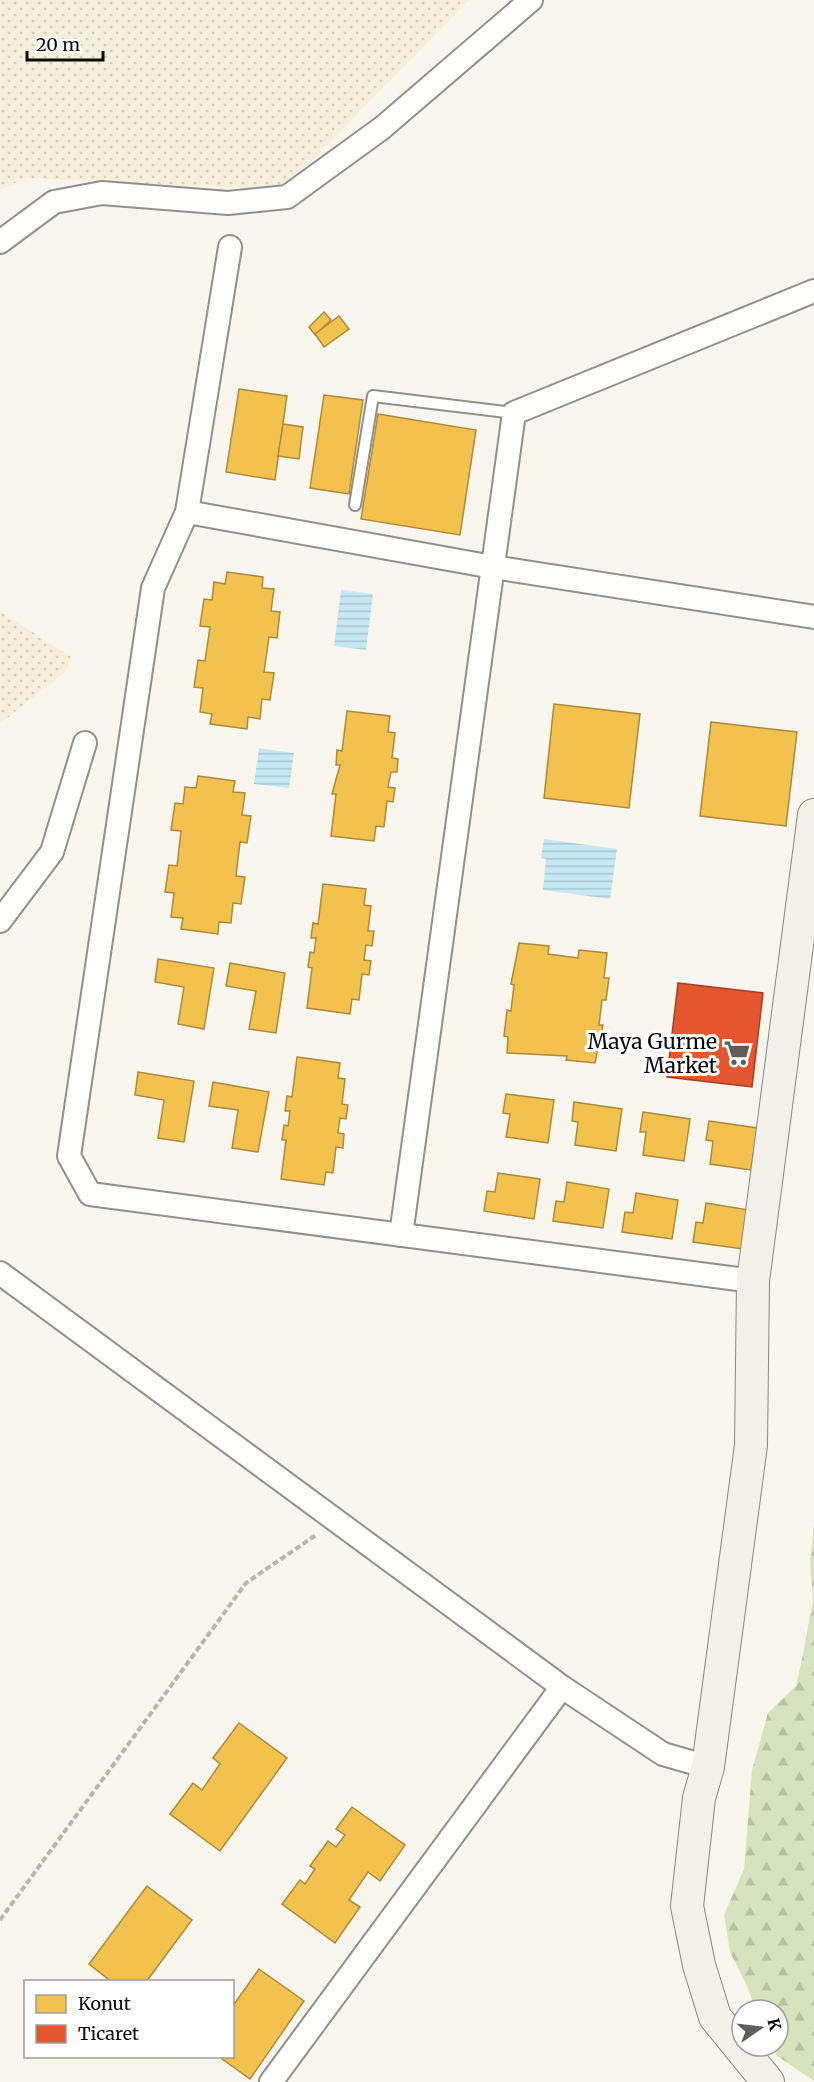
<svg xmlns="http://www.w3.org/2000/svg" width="814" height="2082" viewBox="0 0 814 2082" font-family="Merriweather,serif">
<defs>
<pattern id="farmland-dots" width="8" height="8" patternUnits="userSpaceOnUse" patternTransform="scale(1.5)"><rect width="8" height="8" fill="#f5efdb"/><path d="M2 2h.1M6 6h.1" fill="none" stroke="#d1ccbb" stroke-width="1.8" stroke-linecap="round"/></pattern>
<pattern id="forest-firs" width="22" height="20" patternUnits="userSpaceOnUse" patternTransform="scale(1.5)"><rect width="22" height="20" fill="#d6e4bd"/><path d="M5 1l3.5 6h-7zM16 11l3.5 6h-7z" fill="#b6c2a1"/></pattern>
<pattern id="water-rules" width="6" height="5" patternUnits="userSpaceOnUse" patternTransform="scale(1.5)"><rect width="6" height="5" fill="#c6e8f2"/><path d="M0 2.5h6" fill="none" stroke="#a9c6ce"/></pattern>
</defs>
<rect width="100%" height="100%" fill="#f9f6ee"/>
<!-- farmland -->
<g fill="url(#farmland-dots)">
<polygon points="0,0 469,0 283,190 26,178 0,190"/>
<polygon points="0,611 71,657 66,671 0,724"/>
</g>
<!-- forest -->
<polygon fill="url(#forest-firs)" points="814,1524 814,2081 777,2056 771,2046 778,2046 778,2010 756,2010 747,1986 730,1952 724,1915 744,1869 752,1770 768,1713 796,1686 802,1659 813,1600 810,1563"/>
<!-- water -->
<g fill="url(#water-rules)">
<polygon points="341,590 373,594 366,650 334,646"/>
<polygon points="259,748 294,753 289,788 254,784"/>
<polygon points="544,839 617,849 610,899 543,890 546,859 541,858"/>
</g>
<!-- homes -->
<g fill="#f2c14e" stroke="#ac8a3a" stroke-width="1.5">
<polygon points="324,312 331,320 315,335 309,327"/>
<polygon points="339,316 349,329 324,347 315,334"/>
<polygon points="239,389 287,396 275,480 226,472"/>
<polygon points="324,395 363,400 349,494 310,488"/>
<polygon points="378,414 476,430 460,535 361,519"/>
<polygon points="283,424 303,427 299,459 278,456"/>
<polygon points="227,572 263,577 262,588 274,589 271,611 280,612 277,638 269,637 264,672 274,673 270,700 262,699 260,719 248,717 247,729 210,724 212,714 200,712 203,688 194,687 198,660 205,661 210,627 200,626 204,599 212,600 214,582 225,584"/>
<polygon points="554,704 640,714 629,808 544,798"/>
<polygon points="347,711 390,716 388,732 395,733 392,758 398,759 397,772 391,772 388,787 395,788 393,802 387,801 384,827 376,826 374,841 331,836 336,794 332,794 340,765 336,765 337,750 342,751"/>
<polygon points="711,722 797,732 786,826 700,816"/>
<polygon points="198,776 235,781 233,792 245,793 242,815 251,816 247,843 240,842 236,876 245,877 241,904 233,903 231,923 219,922 218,934 181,929 183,918 171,917 174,893 165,892 169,865 177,866 181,831 171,830 175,803 183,804 185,787 196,788"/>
<polygon points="323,884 366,889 364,905 371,906 368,931 374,931 372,946 366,945 364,960 371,961 369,975 362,974 359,1000 352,999 350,1014 307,1008 312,968 308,967 310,952 314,953 316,938 311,938 313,923 318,924"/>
<polygon points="519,943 549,946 548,954 578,958 579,950 607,953 604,978 609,978 606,1000 602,1000 599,1025 603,1025 595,1063 566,1060 567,1056 507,1053 508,1037 504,1036 507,1010 511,1011 514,985 511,984"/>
<polygon points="158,959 214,968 204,1029 178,1024 184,987 155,982"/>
<polygon points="230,963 285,973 276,1033 249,1029 256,991 226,986"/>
<polygon points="297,1057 340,1063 338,1078 345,1079 342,1104 348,1105 346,1119 340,1118 338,1133 344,1134 343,1148 336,1147 333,1173 326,1172 324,1185 281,1179 286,1140 282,1140 284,1125 288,1126 290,1111 285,1111 287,1096 292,1097"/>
<polygon points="138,1072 194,1081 184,1142 158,1138 164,1100 135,1095"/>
<polygon points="213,1082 269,1092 258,1152 232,1148 238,1110 209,1106"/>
<polygon points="506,1094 554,1100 548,1143 506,1137 510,1114 503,1113"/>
<polygon points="574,1102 622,1109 616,1151 575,1145 578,1122 572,1121"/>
<polygon points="643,1112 690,1119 684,1161 643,1155 646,1132 640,1132"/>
<polygon points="709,1121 757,1128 751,1170 710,1164 713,1141 706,1140"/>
<polygon points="498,1173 540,1179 534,1219 484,1211 487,1191 495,1192"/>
<polygon points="567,1182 609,1189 603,1228 553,1221 556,1201 564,1202"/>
<polygon points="636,1193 678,1200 672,1239 622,1232 625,1212 633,1213"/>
<polygon points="706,1203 749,1210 743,1249 693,1242 696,1222 703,1223"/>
<polygon points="239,1723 287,1758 220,1851 170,1814 193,1783 202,1790 220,1764 213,1758"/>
<polygon points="352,1807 405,1845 380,1881 368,1872 349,1900 360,1907 335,1943 282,1904 300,1880 305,1884 315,1869 310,1866 328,1841 336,1847 345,1835 336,1829"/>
<polygon points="147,1886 192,1920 146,1982 112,1982 89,1964"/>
<polygon points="259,1969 304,2001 250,2079 218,2056 232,2056 232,2007"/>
</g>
<!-- shops -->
<polygon fill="#e4572e" stroke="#a34023" stroke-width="1.5" points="678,983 763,993 752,1087 667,1077"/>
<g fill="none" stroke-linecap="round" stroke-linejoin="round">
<!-- lane casing -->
<g stroke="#92908d" stroke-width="14">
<polyline id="lane" points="355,505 373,396 514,413"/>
</g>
<!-- street casing -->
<g stroke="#92908d" stroke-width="26">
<g id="street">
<polyline points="0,242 54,202 102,193 228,203 287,197 382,128 531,0"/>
<polyline points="230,247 187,512 153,588 69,1156 90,1194 753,1281"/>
<polyline points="187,512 493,567 814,617"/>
<polyline points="0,921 52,852 85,743"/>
<polyline points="401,1235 514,413 814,291"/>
<polyline points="0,1273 562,1687 663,1754 708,1767"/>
<polyline points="271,2082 562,1687"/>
</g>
</g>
<!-- secondary casing -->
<g stroke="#888783" stroke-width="34">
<polyline id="secondary" points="768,2082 715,2017 699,1965 687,1906 699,1798 708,1767 751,1445 753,1281 814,815"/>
</g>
<!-- path -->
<polyline stroke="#b7b6b5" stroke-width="4" stroke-dasharray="6 3" stroke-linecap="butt" points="0,1920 246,1583 316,1535"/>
<!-- lane -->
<use href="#lane" stroke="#fefefc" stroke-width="10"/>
<!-- street -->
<use href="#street" stroke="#fefefc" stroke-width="22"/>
<!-- secondary -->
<use href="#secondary" stroke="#f3f1e8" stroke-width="32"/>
</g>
<!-- icons -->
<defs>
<g id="supermarket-bare" transform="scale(2.07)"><path d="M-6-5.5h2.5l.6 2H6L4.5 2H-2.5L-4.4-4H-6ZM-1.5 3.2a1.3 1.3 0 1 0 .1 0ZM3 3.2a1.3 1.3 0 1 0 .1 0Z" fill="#5e5d5a" stroke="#fff" stroke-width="2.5" paint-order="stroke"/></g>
</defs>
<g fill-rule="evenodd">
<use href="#supermarket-bare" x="737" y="1053"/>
</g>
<g text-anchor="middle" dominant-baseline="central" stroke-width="6" stroke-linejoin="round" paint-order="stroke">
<!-- poi labels -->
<g font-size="21" fill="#0a0a0a" stroke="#fff" text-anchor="end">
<text x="717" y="1041">Maya Gurme<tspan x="717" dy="24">Market</tspan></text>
</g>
</g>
<!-- legend -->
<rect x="24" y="1980" width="210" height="78" fill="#ffffff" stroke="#9d9d9d" stroke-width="1.5"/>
<rect x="36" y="1995" width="30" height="18" fill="#f2c14e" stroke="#9d9d9d" stroke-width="1.5"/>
<text x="78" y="2010" font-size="18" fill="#0a0a0a">Konut</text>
<rect x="36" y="2025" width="30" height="18" fill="#e4572e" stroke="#9d9d9d" stroke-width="1.5"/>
<text x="78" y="2040" font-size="18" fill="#0a0a0a">Ticaret</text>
<!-- north arrow -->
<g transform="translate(760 2028) rotate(76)"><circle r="28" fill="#ffffff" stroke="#9d9d9d" stroke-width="1.5"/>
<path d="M0-4.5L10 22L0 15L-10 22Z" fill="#5e5d5a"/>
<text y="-9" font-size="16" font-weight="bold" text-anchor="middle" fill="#0a0a0a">K</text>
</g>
<!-- scale -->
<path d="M27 51v9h76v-9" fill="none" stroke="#0a0a0a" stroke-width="3"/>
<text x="36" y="51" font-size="18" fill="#0a0a0a" stroke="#ffffff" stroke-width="4.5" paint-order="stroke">20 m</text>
</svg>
